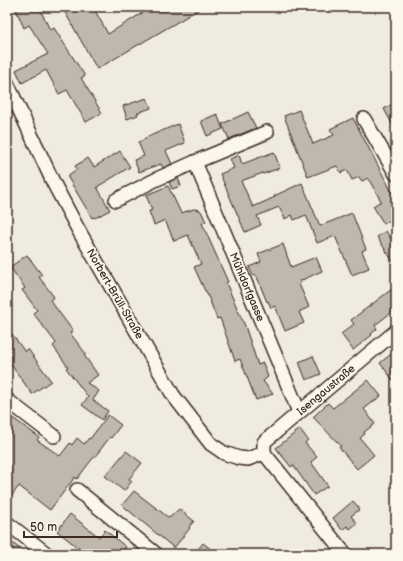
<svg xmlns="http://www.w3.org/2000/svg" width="403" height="561" viewBox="0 0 403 561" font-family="'Balsamiq Sans',sans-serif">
<rect width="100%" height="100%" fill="#f0ebe0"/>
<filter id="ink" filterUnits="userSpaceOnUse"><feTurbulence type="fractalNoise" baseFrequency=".025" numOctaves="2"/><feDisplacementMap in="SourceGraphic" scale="8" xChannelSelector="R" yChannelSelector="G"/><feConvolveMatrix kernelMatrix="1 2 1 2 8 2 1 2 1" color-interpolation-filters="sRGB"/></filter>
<g filter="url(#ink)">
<!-- building -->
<g fill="#c0b8ad" stroke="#3b2a1e">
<polygon points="24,7 39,7 50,30 54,28 85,76 81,78 102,113 86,122 67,90 59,94 46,70 22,83 16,70 48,54 29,25 24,28 16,10"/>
<polygon points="62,7 93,7 108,34 152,7 203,7 97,69"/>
<polygon points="147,98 151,108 137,113 138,115 127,119 123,106"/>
<polygon points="396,102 396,131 384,109"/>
<polygon points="299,110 313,144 334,135 330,129 353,118 396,200 396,217 384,224 373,206 381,201 368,178 362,181 359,177 352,180 347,170 341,173 337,166 308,177 284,116"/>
<polygon points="248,112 256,128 229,139 222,124"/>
<polygon points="217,114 223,129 207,136 201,121"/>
<polygon points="178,124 185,143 166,151 172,164 163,168 161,164 139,172 134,160 144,156 138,142 146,139 145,138"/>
<polygon points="120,151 130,167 97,187 110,210 95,218 94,217 92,218 67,176 77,169 75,166 88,158 94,167"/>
<polygon points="274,152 280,168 263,174 263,173 241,181 253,207 275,197 274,196 302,183 320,226 352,213 366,249 362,251 369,268 352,275 335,236 317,243 306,215 294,220 292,215 285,219 279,207 257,216 261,225 245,232 220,174 234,168 230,159 239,155 242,164"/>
<polygon points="178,178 181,186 172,189 169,182"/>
<polygon points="168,186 181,213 194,209 200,210 202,213 206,222 202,223 228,282 226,283 245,326 258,365 263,363 268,377 263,381 273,394 256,400 240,359 235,361 220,318 217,319 206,291 205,291 194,267 201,264 188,235 174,241 165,220 154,225 149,211 152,210 146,195"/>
<polygon points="386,231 396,247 396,266 377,237"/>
<polygon points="283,244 291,267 316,257 322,271 300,281 301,283 299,284 309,307 299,312 304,323 285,331 275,306 271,308 268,301 267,302 256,275 253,276 249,267 261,262 258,254"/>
<polygon points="27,255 42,275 39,277 54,297 50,300 73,331 70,333 86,354 84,355 98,375 87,383 99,391 93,400 108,411 102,420 82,405 88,397 66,368 68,367 53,346 56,343 33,313 37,310 22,290 25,288 10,267"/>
<polygon points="396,286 396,309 375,325 377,329 371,334 372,335 353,350 341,334 354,324 351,320"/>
<polygon points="7,327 25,352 28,349 51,381 32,394 7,359"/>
<polygon points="396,350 396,384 380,363"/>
<polygon points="313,356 321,374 306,380 299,362"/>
<polygon points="368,380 381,396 364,409 375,424 364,432 365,434 360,438 374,455 357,469 339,447 341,446 313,417 328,403 333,408"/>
<polygon points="7,414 39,437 37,440 60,456 70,443 72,445 77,438 84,444 89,438 90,439 108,415 121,425 111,438 110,437 94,458 93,458 77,479 75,477 50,510 19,486 7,502"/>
<polygon points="300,429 308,440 305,443 317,457 311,462 328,486 314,495 293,465 291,467 276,448"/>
<polygon points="126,451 142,463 129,479 132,481 124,491 105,476"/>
<polygon points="134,491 169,518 179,509 194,521 189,527 190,528 174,548 122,505"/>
<polygon points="353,501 360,509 351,516 357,523 350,529 347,526 342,530 333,518"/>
<polygon points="70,514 99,537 105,530 126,547 121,554 86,554 57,531"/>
<polygon points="7,539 27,554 7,554"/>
<polygon points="203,543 217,554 194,554"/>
</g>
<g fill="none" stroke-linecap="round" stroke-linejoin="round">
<!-- street casing -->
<g stroke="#3b2a1e" stroke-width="16">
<g id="street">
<polyline points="7,83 54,184 79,231 173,395 211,444 224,453 239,458 248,459 264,453"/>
<polyline points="364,119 396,174"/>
<polyline points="195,162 267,132"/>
<polyline points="116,200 157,179 195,162 299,412"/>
<polyline points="7,400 54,436"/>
<polyline points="264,453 264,442 396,331"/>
<polyline points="264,453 345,554"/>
<polyline points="77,490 156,554"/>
<polyline points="7,523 47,554"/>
</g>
</g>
<!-- street -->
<use href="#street" stroke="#fbf7ec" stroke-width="13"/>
</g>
</g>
<g text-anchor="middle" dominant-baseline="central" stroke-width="3.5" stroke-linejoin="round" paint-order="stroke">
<!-- street labels -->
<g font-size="11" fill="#3b2a1e" stroke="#fbf7ec">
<text transform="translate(247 287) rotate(67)">Mühldorfgasse</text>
<text transform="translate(115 294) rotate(60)">Norbert-Brüll-Straße</text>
<text transform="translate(326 390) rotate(-40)">Isengaustraße</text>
</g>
</g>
<!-- margin -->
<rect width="403" height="561" fill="none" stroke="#fbf7ec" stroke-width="24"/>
<rect x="12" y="12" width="379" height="537" fill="none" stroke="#3b2a1e" stroke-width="1.5" filter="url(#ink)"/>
<!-- scale -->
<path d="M24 531v6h93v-6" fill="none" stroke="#3b2a1e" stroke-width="2"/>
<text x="30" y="531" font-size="12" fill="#3b2a1e" stroke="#fbf7ec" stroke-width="3" paint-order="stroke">50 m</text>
</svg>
